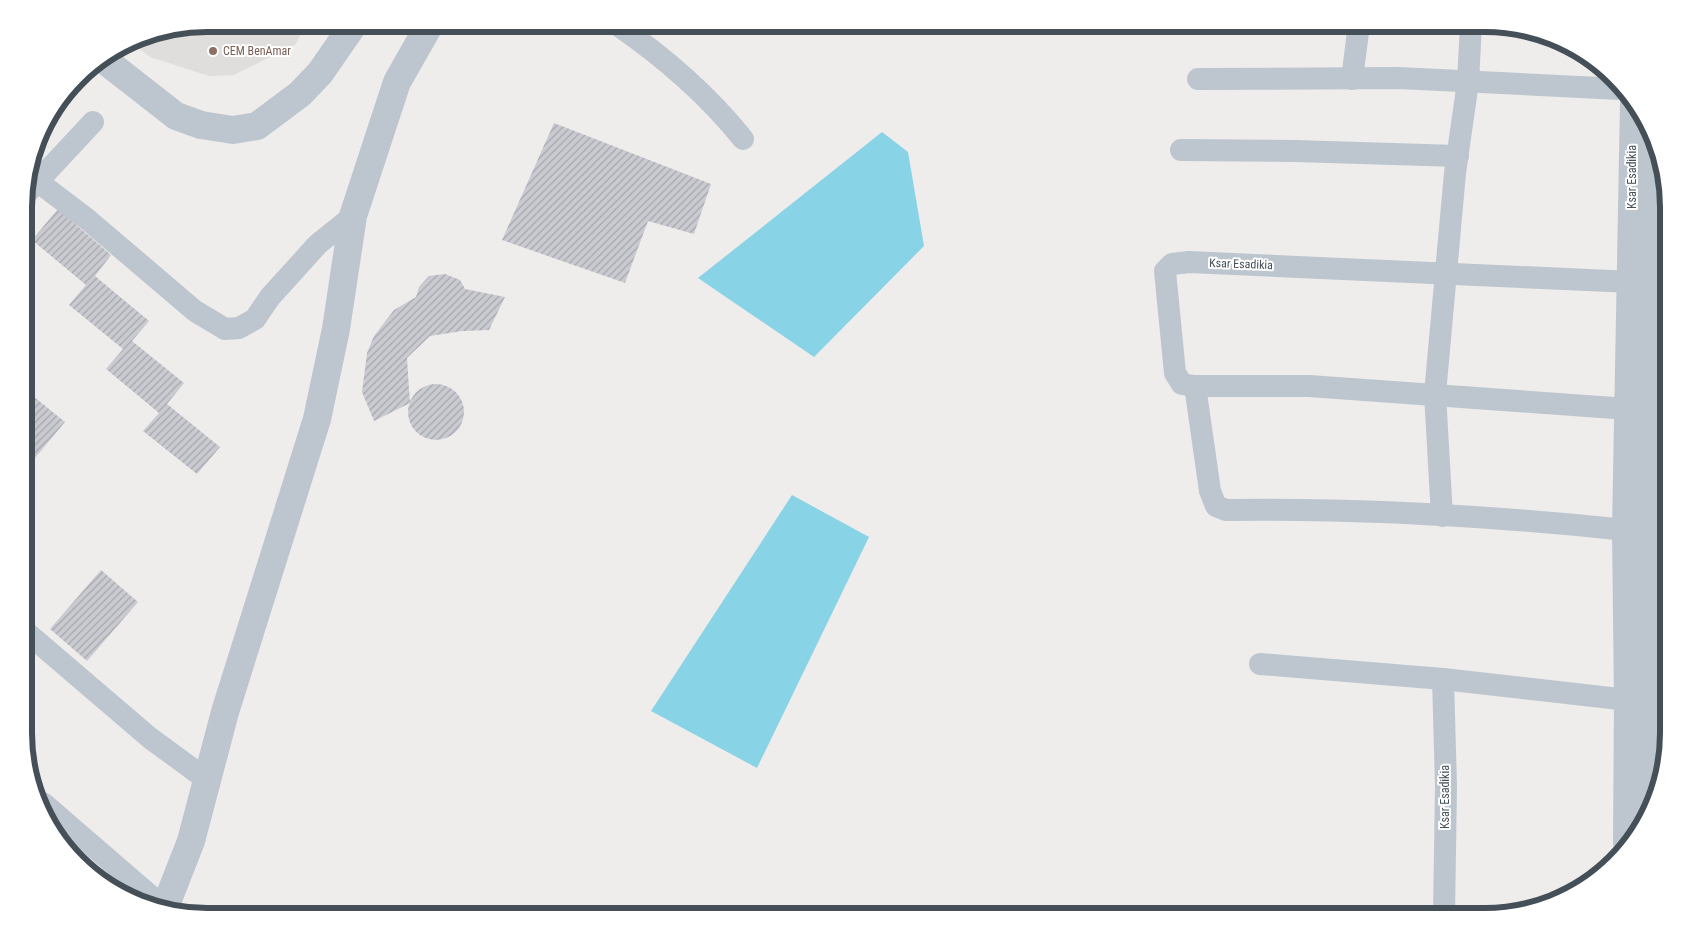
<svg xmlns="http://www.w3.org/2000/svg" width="1692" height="940" viewBox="0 0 1692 940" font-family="'Roboto Condensed',sans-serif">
<defs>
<pattern id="building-hatch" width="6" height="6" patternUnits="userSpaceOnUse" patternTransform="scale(1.25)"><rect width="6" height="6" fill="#c9cbd1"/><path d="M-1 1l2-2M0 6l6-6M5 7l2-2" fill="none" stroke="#a5a7ac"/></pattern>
</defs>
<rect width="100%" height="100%" fill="#efecec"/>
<!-- education -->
<polygon fill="#e0dddd" points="208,24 305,24 296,44 234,75 209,76 150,57 131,42 137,38"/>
<!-- water -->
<g fill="#89d3e7">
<polygon points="882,132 908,152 924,246 814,357 698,278"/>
<polygon points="792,495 869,537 757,768 651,711"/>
</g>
<!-- building -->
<g fill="url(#building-hatch)">
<polygon points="554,123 711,184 694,234 648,221 625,283 502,240"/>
<polygon points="58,209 111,255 95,276 149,321 132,341 184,383 167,404 220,447 197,474 143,431 159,413 106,369 123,349 69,305 86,285 32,240"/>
<polygon points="445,274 460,280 465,289 505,297 489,330 462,331 430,336 407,358 410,403 374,421 362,392 367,353 374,336 394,310 416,297 419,287 429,276"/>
<circle cx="436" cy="412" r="28"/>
<polygon points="33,396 65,422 25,470 25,405"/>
<polygon points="101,570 138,602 87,661 50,629"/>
</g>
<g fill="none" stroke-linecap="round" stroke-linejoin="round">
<!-- minor -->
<g stroke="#bdc6ce" stroke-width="22">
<path d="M616 24C664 57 707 94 743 139"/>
<polyline points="1198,79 1399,78 1620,89"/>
<polyline points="1352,79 1359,24"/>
<polyline points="1181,150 1295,151 1458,156"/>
<polyline points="37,181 87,219 195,311 225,329 239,328 255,319 270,297 318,244 353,216"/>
<polyline points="25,195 93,122"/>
<path d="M1195 386 1210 491 1216 506 1226 510C1359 508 1493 516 1626 530"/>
<polyline points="1628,409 1309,386 1195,386 1182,384 1175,373 1165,271 1172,264 1189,262 1632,282"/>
<polyline points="1442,516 1435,394 1455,173 1468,82 1471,24"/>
<polyline points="25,631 150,738 206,779"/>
<polyline points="1260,664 1443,679 1628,700"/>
<polyline points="1443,679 1446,786 1444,916"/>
<polyline points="43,803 160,904"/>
</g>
<!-- tertiary -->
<g stroke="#bdc6ce" stroke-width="28">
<polyline points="103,59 176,116 201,125 233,130 257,126 300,94 320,73 354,24"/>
<polyline points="1650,804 1652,682 1648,513 1654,155"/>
<polyline points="1627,842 1628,700 1626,530 1634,102"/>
<polyline points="166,905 191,841 225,712 317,419 336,329 353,216 397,82 430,24"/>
</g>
</g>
<!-- markers -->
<circle fill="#8d6e63" stroke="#fff" stroke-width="2" cx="213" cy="51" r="5"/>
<g text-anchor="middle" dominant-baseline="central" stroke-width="4" stroke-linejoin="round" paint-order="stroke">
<!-- education labels -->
<g font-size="12" fill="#785e54" stroke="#fff" text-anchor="start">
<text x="223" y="51">CEM BenAmar</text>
</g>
<!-- street labels -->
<g font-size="12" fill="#454f58" stroke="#fff">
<text transform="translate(1632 177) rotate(-90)">Ksar Esadikia</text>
<text transform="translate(1241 264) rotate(2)">Ksar Esadikia</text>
<text transform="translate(1445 797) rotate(-90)">Ksar Esadikia</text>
</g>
</g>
<!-- crop -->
<path d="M0 0H1692V940H0ZM207 32H1485A175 175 0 0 1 1660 207V733A175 175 0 0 1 1485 908H207A175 175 0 0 1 32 733V207A175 175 0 0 1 207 32Z" fill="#fff" fill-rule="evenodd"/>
<path fill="none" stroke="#454f58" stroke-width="6" d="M207 32H1485A175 175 0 0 1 1660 207V733A175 175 0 0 1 1485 908H207A175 175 0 0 1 32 733V207A175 175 0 0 1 207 32Z"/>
</svg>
